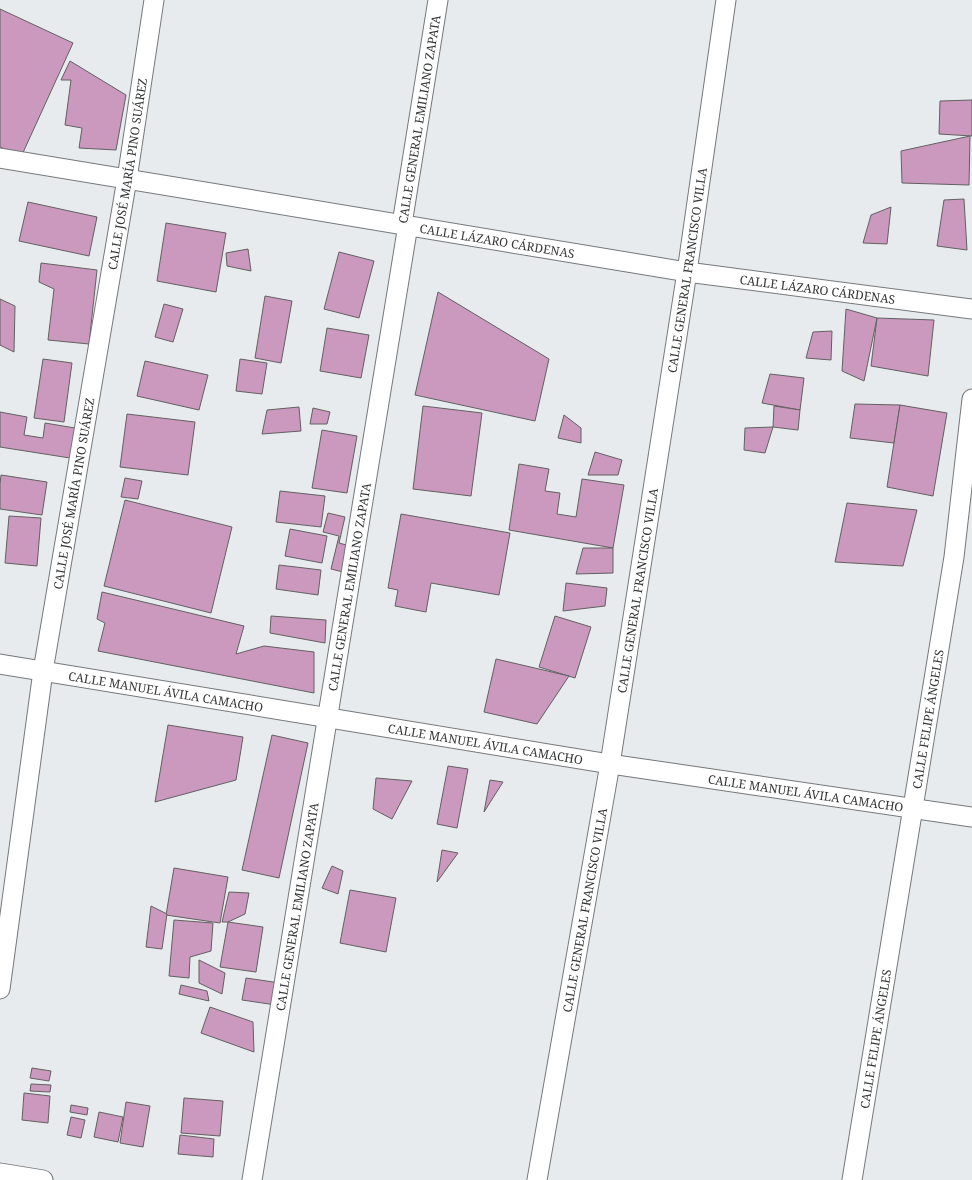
<svg xmlns="http://www.w3.org/2000/svg" width="972" height="1180" viewBox="0 0 972 1180" font-family="'Noto Serif',serif">
<rect width="100%" height="100%" fill="#e8ebee"/>
<!-- building -->
<g fill="#ca99bd" stroke="#626062">
<polygon points="0,9 73,43 21,157 0,147"/>
<polygon points="70,61 126,95 116,150 79,148 82,128 65,125 71,80 61,80"/>
<polygon points="972,100 972,136 939,134 940,101"/>
<polygon points="970,136 969,185 902,183 901,151"/>
<polygon points="964,199 967,250 937,246 944,200"/>
<polygon points="28,202 97,217 89,256 19,241"/>
<polygon points="891,207 887,244 863,243 871,215"/>
<polygon points="166,223 226,233 216,292 157,281"/>
<polygon points="248,249 251,271 227,266 226,253"/>
<polygon points="339,252 374,261 359,318 324,309"/>
<polygon points="41,263 97,270 89,344 48,340 54,289 39,282"/>
<polygon points="438,292 549,359 535,421 415,395"/>
<polygon points="265,296 292,301 281,363 255,358"/>
<polygon points="0,299 15,306 14,352 0,345"/>
<polygon points="164,304 183,309 173,342 155,337"/>
<polygon points="846,309 877,318 864,381 842,371"/>
<polygon points="877,318 934,320 928,376 871,366"/>
<polygon points="327,328 369,335 361,378 320,371"/>
<polygon points="832,331 831,360 806,358 813,332"/>
<polygon points="43,359 72,363 64,422 34,418"/>
<polygon points="240,359 267,363 262,394 236,391"/>
<polygon points="145,361 208,375 199,410 137,396"/>
<polygon points="770,374 804,378 800,410 762,403"/>
<polygon points="855,404 900,405 894,443 850,438"/>
<polygon points="900,405 947,413 933,496 887,487"/>
<polygon points="423,406 482,413 471,496 413,489"/>
<polygon points="774,406 800,410 798,430 773,427"/>
<polygon points="299,407 301,431 262,434 267,410"/>
<polygon points="313,408 330,412 327,424 310,424"/>
<polygon points="0,412 27,417 24,435 43,438 45,423 75,428 70,458 0,447"/>
<polygon points="127,414 195,422 188,475 120,467"/>
<polygon points="564,415 581,428 581,443 558,438"/>
<polygon points="773,427 765,453 744,450 745,428"/>
<polygon points="322,430 357,436 347,493 312,488"/>
<polygon points="595,452 622,460 618,475 588,475"/>
<polygon points="519,464 549,469 545,491 560,493 557,514 576,517 582,479 624,485 613,548 509,530"/>
<polygon points="1,475 47,482 42,515 0,509 0,484"/>
<polygon points="125,478 142,481 138,499 121,497"/>
<polygon points="280,491 325,496 321,527 276,522"/>
<polygon points="125,500 232,527 211,613 104,586"/>
<polygon points="847,503 917,510 903,566 835,562"/>
<polygon points="328,513 345,517 339,543 350,546 343,572 331,569 339,536 323,532"/>
<polygon points="401,514 510,533 499,595 431,583 426,612 395,606 398,590 388,588"/>
<polygon points="9,516 41,518 37,566 5,563"/>
<polygon points="290,529 327,536 322,563 285,556"/>
<polygon points="583,548 613,548 613,573 576,574"/>
<polygon points="279,565 321,570 318,595 276,589"/>
<polygon points="566,583 607,588 605,606 563,611"/>
<polygon points="102,592 244,626 236,654 264,646 314,652 314,693 98,651 105,623 97,619"/>
<polygon points="271,616 326,620 325,643 270,633"/>
<polygon points="555,616 591,627 575,678 539,667"/>
<polygon points="496,659 569,676 537,724 484,712"/>
<polygon points="168,725 243,737 236,780 155,802"/>
<polygon points="272,735 308,743 279,878 242,870"/>
<polygon points="448,766 468,769 457,828 437,824"/>
<polygon points="376,778 412,781 392,819 373,809"/>
<polygon points="490,780 503,782 484,812"/>
<polygon points="442,850 458,853 437,882"/>
<polygon points="332,866 343,871 338,894 322,888"/>
<polygon points="174,868 228,877 220,923 166,915"/>
<polygon points="350,890 396,898 386,952 340,943"/>
<polygon points="229,892 249,893 245,914 228,922 222,922"/>
<polygon points="151,906 167,914 162,949 146,947"/>
<polygon points="174,920 213,923 211,951 190,957 189,978 169,976"/>
<polygon points="228,922 263,927 256,972 220,967"/>
<polygon points="199,960 225,973 222,994 199,983"/>
<polygon points="246,978 280,983 276,1005 242,1000"/>
<polygon points="181,985 207,991 209,1001 179,994"/>
<polygon points="210,1007 253,1022 254,1052 201,1033"/>
<polygon points="32,1068 51,1071 49,1081 30,1078"/>
<polygon points="31,1084 51,1085 50,1092 30,1091"/>
<polygon points="24,1093 50,1096 48,1123 22,1120"/>
<polygon points="184,1098 223,1101 220,1136 181,1133"/>
<polygon points="126,1102 150,1106 143,1147 120,1143"/>
<polygon points="71,1105 88,1108 87,1115 70,1112"/>
<polygon points="99,1112 123,1117 118,1142 94,1137"/>
<polygon points="71,1117 85,1120 81,1138 67,1135"/>
<polygon points="180,1135 214,1139 213,1157 178,1154"/>
</g>
<g fill="none" stroke-linecap="round" stroke-linejoin="round">
<!-- street casing -->
<g stroke="#75787a" stroke-width="21">
<g id="street">
<path id="s1" d="M0 158 687 272 972 309"/>
<path id="s2" d="M0 664 610 764 972 817"/>
<path id="s3" d="M0 989 43 671 127 179 154 0"/>
<polyline points="0,1173 43,1180"/>
<path id="s4" d="M252 1180 408 225 402 224 438 0"/>
<path id="s5" d="M537 1180 610 764 687 272 726 0"/>
<path id="s6" d="M852 1180 954 557 972 399"/>
</g>
</g>
<!-- street -->
<use href="#street" stroke="#fff" stroke-width="19"/>
</g>
<g text-anchor="middle" dominant-baseline="central" stroke-width="3.5" stroke-linejoin="round" paint-order="stroke">
<!-- street labels -->
<g font-size="12" fill="#343536" stroke="#f5f8fb">
<text stroke="none"><textPath href="#s4" startOffset="1080">CALLE GENERAL EMILIANO ZAPATA</textPath></text>
<text stroke="none"><textPath href="#s3" startOffset="825">CALLE JOSÉ MARÍA PINO SUÁREZ</textPath></text>
<text stroke="none"><textPath href="#s1" startOffset="504">CALLE LÁZARO CÁRDENAS</textPath></text>
<text stroke="none"><textPath href="#s5" startOffset="922">CALLE GENERAL FRANCISCO VILLA</textPath></text>
<text stroke="none"><textPath href="#s1" startOffset="828">CALLE LÁZARO CÁRDENAS</textPath></text>
<text stroke="none"><textPath href="#s3" startOffset="501">CALLE JOSÉ MARÍA PINO SUÁREZ</textPath></text>
<text stroke="none"><textPath href="#s4" startOffset="601">CALLE GENERAL EMILIANO ZAPATA</textPath></text>
<text stroke="none"><textPath href="#s5" startOffset="598">CALLE GENERAL FRANCISCO VILLA</textPath></text>
<text stroke="none"><textPath href="#s2" startOffset="168">CALLE MANUEL ÁVILA CAMACHO</textPath></text>
<text stroke="none"><textPath href="#s6" startOffset="467">CALLE FELIPE ÁNGELES</textPath></text>
<text stroke="none"><textPath href="#s2" startOffset="492">CALLE MANUEL ÁVILA CAMACHO</textPath></text>
<text stroke="none"><textPath href="#s2" startOffset="816">CALLE MANUEL ÁVILA CAMACHO</textPath></text>
<text stroke="none"><textPath href="#s4" startOffset="277">CALLE GENERAL EMILIANO ZAPATA</textPath></text>
<text stroke="none"><textPath href="#s5" startOffset="274">CALLE GENERAL FRANCISCO VILLA</textPath></text>
<text stroke="none"><textPath href="#s6" startOffset="143">CALLE FELIPE ÁNGELES</textPath></text>
</g>
</g>
</svg>
